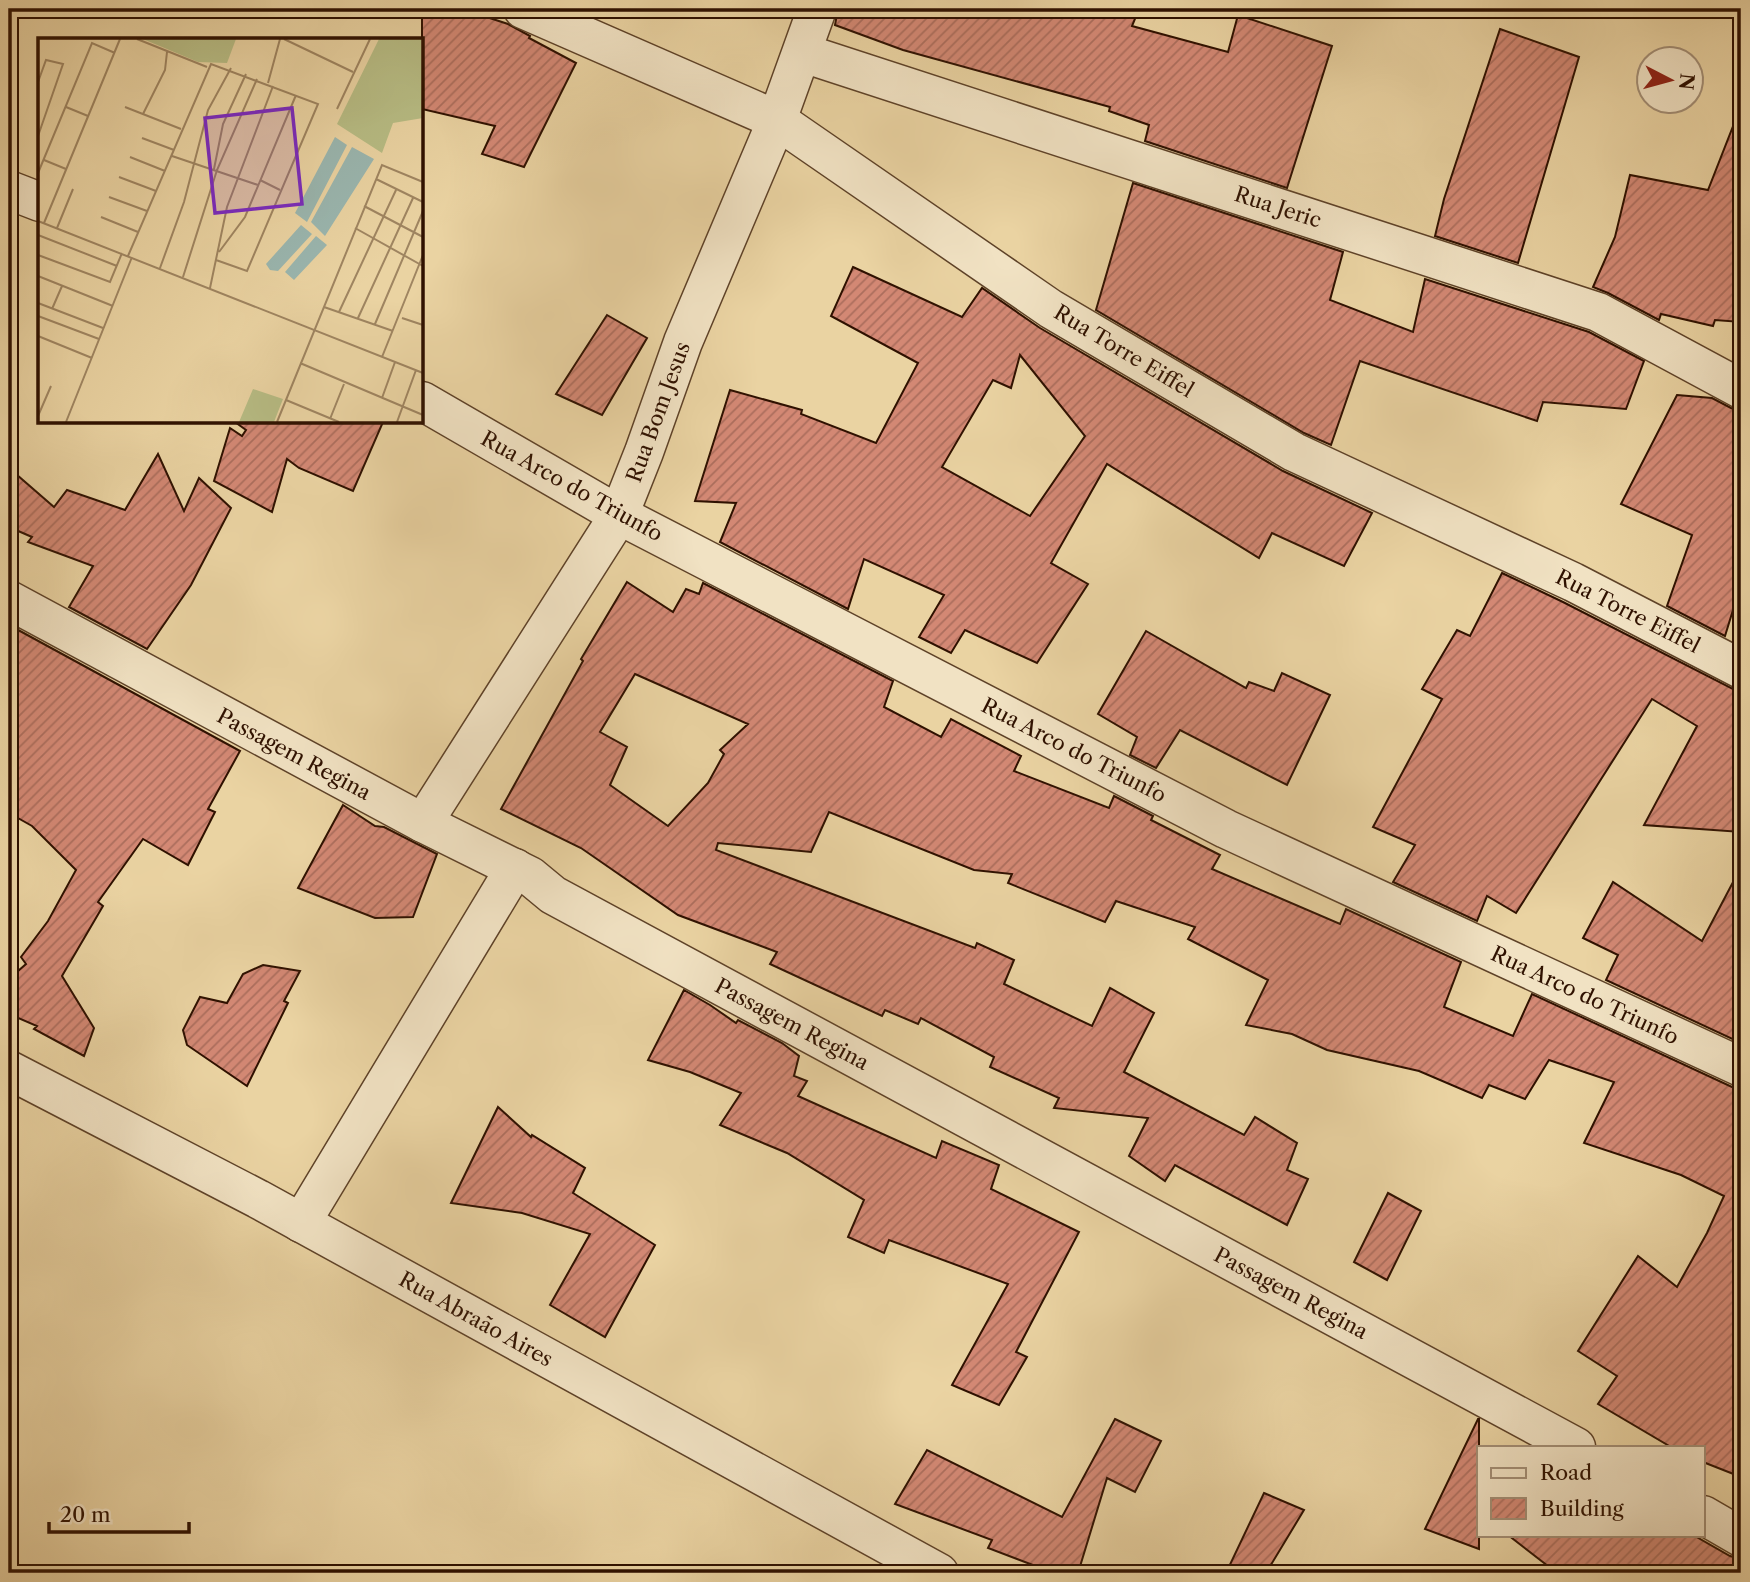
<svg xmlns="http://www.w3.org/2000/svg" width="1750" height="1582" viewBox="0 0 1750 1582" font-family="'Libre Caslon Text',serif">
<defs>
<pattern id="building-hatch" width="6" height="6" patternUnits="userSpaceOnUse" patternTransform="scale(1.75)"><rect width="6" height="6" fill="#d38874"/><path d="M-1 1l2-2M0 6l6-6M5 7l2-2" fill="none" stroke="#ac6e5d"/></pattern>
</defs>
<rect width="100%" height="100%" fill="#ead3a2"/>
<filter id="stains"><feTurbulence type="fractalNoise" baseFrequency=".00286" numOctaves="4"/><feColorMatrix values="0 0 0 0 .2 0 0 0 0 .09 0 0 0 0 .02 0 0 0 .5 -.17"/></filter>
<radialGradient id="worn" r=".72"><stop offset=".6" stop-color="#630" stop-opacity="0"/><stop offset="1" stop-color="#630" stop-opacity=".3"/></radialGradient>
<!-- building -->
<g fill="url(#building-hatch)" stroke="#2f1100" stroke-width="2" fill-rule="evenodd">
<polygon points="422,9 462,9 508,24 530,36 529,38 576,63 524,167 482,154 495,126 422,109"/>
<polygon points="838,9 1139,9 1132,26 1228,52 1238,15 1332,46 1287,188 1145,141 1149,125 1109,111 1110,107 903,50 835,25"/>
<polygon points="1500,29 1579,57 1518,263 1435,236 1444,199"/>
<polygon points="1739,111 1741,111 1741,322 1715,320 1713,326 1661,314 1659,320 1608,293 1593,287 1615,237 1630,175 1708,190"/>
<polygon points="1133,183 1343,252 1330,300 1413,332 1425,279 1589,332 1644,361 1626,409 1543,402 1537,421 1360,361 1331,445 1304,433 1096,310"/>
<path d="M853 267 962 317 982 288 1040 328 1283 471 1372 513 1344 566 1272 533 1259 558 1107 464 1051 563 1088 584 1037 663 965 630 951 653 919 637 944 595 864 559 848 609 720 542 736 503 695 501 730 390 802 410 801 414 876 443 918 363 831 316ZM1020 355 1085 436 1030 516 942 467 993 380 1011 388Z"/>
<polygon points="607,315 647,338 602,415 556,394"/>
<polygon points="1677,395 1712,398 1731,408 1741,411 1741,612 1733,610 1725,636 1667,606 1692,535 1621,504"/>
<polygon points="235,422 383,422 353,491 299,468 287,459 272,512 214,481 230,428 242,436 246,430"/>
<polygon points="158,454 184,511 199,478 231,508 191,585 147,649 69,607 93,566 28,542 32,537 9,527 9,468 54,507 67,490 125,510"/>
<polygon points="1502,573 1563,602 1741,693 1741,832 1644,825 1697,726 1652,699 1516,913 1487,896 1477,921 1393,882 1415,845 1373,827 1442,699 1422,689 1457,630 1470,636"/>
<path d="M627 582 673 612 686 589 699 594 703 583 893 681 884 707 941 737 951 719 1021 756 1014 771 1109 808 1114 796 1153 816 1151 820 1220 855 1212 869 1340 924 1346 909 1461 962 1444 1007 1513 1036 1532 994 1732 1087 1741 1089V1477L1703 1462V1447H1671L1598 1404 1617 1376 1578 1351 1638 1256 1677 1287 1707 1233 1724 1196 1681 1175 1584 1143 1614 1082 1549 1060 1525 1099 1489 1085 1482 1098 1419 1071 1327 1050 1292 1034 1246 1025 1268 980 1188 939 1195 927 1116 901 1105 922 1008 883 1012 874 974 870 829 812 811 852 718 843 716 850 975 948 977 943 1014 960 1004 984 1092 1026 1110 988 1154 1013 1124 1072 1244 1135 1255 1117 1297 1143 1287 1170 1308 1179 1287 1225 1175 1165 1165 1181 1129 1156 1148 1118 1054 1108 1059 1098 990 1067 994 1057 921 1018 918 1024 885 1010 882 1016 770 964 777 952 678 915 581 848 501 809 583 661 581 659ZM635 674 748 724 720 750 724 754 708 783 668 826 610 785 627 747 600 732Z"/>
<polygon points="9,625 240,751 208,809 215,812 188,865 143,839 98,902 103,906 62,976 94,1028 84,1056 34,1029 37,1026 9,1014 9,979 26,964 21,957 48,921 76,870 32,826 9,813"/>
<polygon points="1146,631 1246,688 1249,682 1274,691 1282,673 1330,695 1287,785 1180,730 1156,768 1130,755 1137,737 1098,714"/>
<polygon points="343,805 375,826 384,827 437,854 413,917 375,918 298,888"/>
<polygon points="1741,867 1741,1043 1606,980 1618,955 1583,938 1613,882 1702,941"/>
<polygon points="263,965 300,971 284,1001 288,1003 247,1086 187,1045 183,1030 200,997 227,1003 243,974"/>
<polygon points="684,990 710,1005 736,1023 738,1020 782,1043 799,1056 794,1076 807,1081 798,1096 936,1158 942,1141 999,1165 991,1189 1079,1232 1016,1352 1027,1357 999,1405 952,1385 1008,1284 889,1240 884,1253 848,1237 864,1200 787,1153 720,1125 741,1093 690,1072 648,1060"/>
<polygon points="498,1107 531,1137 532,1135 585,1168 573,1193 655,1245 605,1337 550,1305 590,1234 522,1213 451,1203"/>
<polygon points="1388,1193 1421,1211 1387,1280 1354,1262"/>
<polygon points="1115,1419 1161,1441 1135,1492 1107,1478 1078,1573 1054,1573 988,1548 992,1540 895,1504 927,1450 1062,1517"/>
<polygon points="1478,1419 1479,1419 1479,1549 1425,1529"/>
<polygon points="1264,1493 1304,1510 1266,1573 1226,1573"/>
<polygon points="1508,1535 1693,1535 1730,1556 1741,1559 1741,1573 1557,1573"/>
</g>
<g fill="none" stroke-linecap="round" stroke-linejoin="round">
<!-- minor casing -->
<g stroke="#5e4228" stroke-width="41">
<g id="minor">
<polyline points="523,9 777,120 1051,309 1294,452 1573,582 1741,669"/>
<polyline points="803,53 1598,312 1741,389"/>
<polyline points="9,190 40,202"/>
<polyline points="422,401 619,515 1226,829 1741,1067"/>
<polyline points="9,600 423,823 530,876 553,895 1576,1447"/>
<polyline points="423,823 619,515 644,452 683,342 777,120 817,9"/>
<polyline points="9,1070 258,1199 939,1573"/>
<polyline points="301,1223 515,868"/>
<polyline points="1703,1515 1741,1537"/>
</g>
</g>
<!-- minor -->
<use href="#minor" stroke="#f1e2c3" stroke-width="38"/>
</g>
<g text-anchor="middle" dominant-baseline="central" stroke-width="6" stroke-linejoin="round" paint-order="stroke">
<!-- street labels -->
<g font-size="21" fill="#2f1100" stroke="#f1e2c3">
<text transform="translate(1278 207) rotate(18)">Rua Jeric</text>
<text transform="translate(1124 351) rotate(31)">Rua Torre Eiffel</text>
<text transform="translate(658 412) rotate(-70)">Rua Bom Jesus</text>
<text transform="translate(572 486) rotate(29)">Rua Arco do Triunfo</text>
<text transform="translate(1628 611) rotate(27)">Rua Torre Eiffel</text>
<text transform="translate(1074 750) rotate(27)">Rua Arco do Triunfo</text>
<text transform="translate(294 754) rotate(28)">Passagem Regina</text>
<text transform="translate(1585 995) rotate(25)">Rua Arco do Triunfo</text>
<text transform="translate(792 1024) rotate(28)">Passagem Regina</text>
<text transform="translate(1291 1293) rotate(28)">Passagem Regina</text>
<text transform="translate(476 1319) rotate(29)">Rua Abraão Aires</text>
</g>
</g>
<!-- overview -->
<g transform="translate(38 38)">
<rect width="385" height="385" fill="#ead3a2"/>
<path d="M105 1H198L189 25 160 24ZM215 351 245 361 236 384H201Z" fill="#b7bc84"/>
<path d="M341 1H385V80L355 85 344 115 299 86Z" fill="#b7bc84"/>
<path d="M297 99 309 107 269 184 257 175ZM314 109 336 121 287 198 273 184ZM263 187 274 196 240 233 232 232 228 226ZM278 198 289 207 256 242 247 234Z" fill="#9ab6af"/>
<path fill="none" stroke="#9f8561" stroke-width="2" d="M99 1 169 29M246 1 315 34M0 44 8 22 25 26 0 98M230 45 242 1M28 69 50 78M87 69 143 91M299 71 332 1M105 76 127 32 129 14M104 100 136 112M134 118 220 147M92 119 127 133M6 122 28 131M176 131 185 86 208 36M0 135 54 5 77 15M81 139 118 153M338 141 385 164M222 142 242 152M71 159 109 173M326 168 385 199M63 179 100 194M0 183 385 335M6 185 82 1M19 190 35 151M317 190 385 228M0 197 79 228M181 214 207 179 258 57M0 217 72 244 84 215M90 218 173 26 280 66 209 233 178 222M122 230 146 164 170 72 193 30M0 238 75 268M145 239 179 132 219 41M172 250 189 169 235 48M0 265 65 290M286 269 355 293M14 271 24 248M301 274 358 152M0 278 61 301M320 280 375 160M364 280 385 287M337 286 385 173M0 298 54 320M344 319 385 217M262 325 385 377M344 360 357 324M248 362 301 384M0 378 13 348M292 381 306 346M28 384 94 219M239 384 344 127 385 144M359 384 378 332"/>
<path fill="#7b2cbf" fill-opacity="0.15" stroke="#7b2cbf" stroke-width="3.5" d="M254 70 264 166 177 175 167 80Z"/>
<rect width="385" height="385" fill="none" stroke="#2f1100" stroke-width="3.5"/>
</g>
<!-- margin -->
<rect width="1750" height="1582" fill="none" stroke="#ead3a2" stroke-width="35"/>
<rect x="10" y="10" width="1729" height="1561" fill="none" stroke="#2f1100" stroke-width="3.5"/>
<rect x="18" y="18" width="1715" height="1547" fill="none" stroke="#2f1100" stroke-width="2"/>
<!-- legend -->
<rect x="1477" y="1446" width="228" height="91" fill="#f1e2c3" stroke="#a38e75" stroke-width="2"/>
<rect x="1491" y="1468" width="35" height="10" fill="#f1e2c3" stroke="#a38e75" stroke-width="2"/>
<text x="1540" y="1480" font-size="21" fill="#2f1100">Road</text>
<rect x="1491" y="1498" width="35" height="21" fill="url(#building-hatch)" stroke="#a38e75" stroke-width="2"/>
<text x="1540" y="1516" font-size="21" fill="#2f1100">Building</text>
<!-- north arrow -->
<g transform="translate(1670 80) rotate(96)"><circle r="33" fill="#f1e2c3" stroke="#a38e75" stroke-width="2"/>
<path d="M0-5L12 26L0 18L-12 26Z" fill="#8f2418"/>
<text y="-10" font-size="19" font-weight="bold" text-anchor="middle" fill="#2f1100">N</text>
</g>
<!-- scale -->
<path d="M49 1522v10h140v-10" fill="none" stroke="#2f1100" stroke-width="3.5"/>
<text x="60" y="1522" font-size="21" fill="#2f1100" stroke="#f1e2c3" stroke-width="5" paint-order="stroke">20 m</text>
<rect width="100%" height="100%" filter="url(#stains)"/>
<rect width="100%" height="100%" fill="url(#worn)"/>
</svg>
